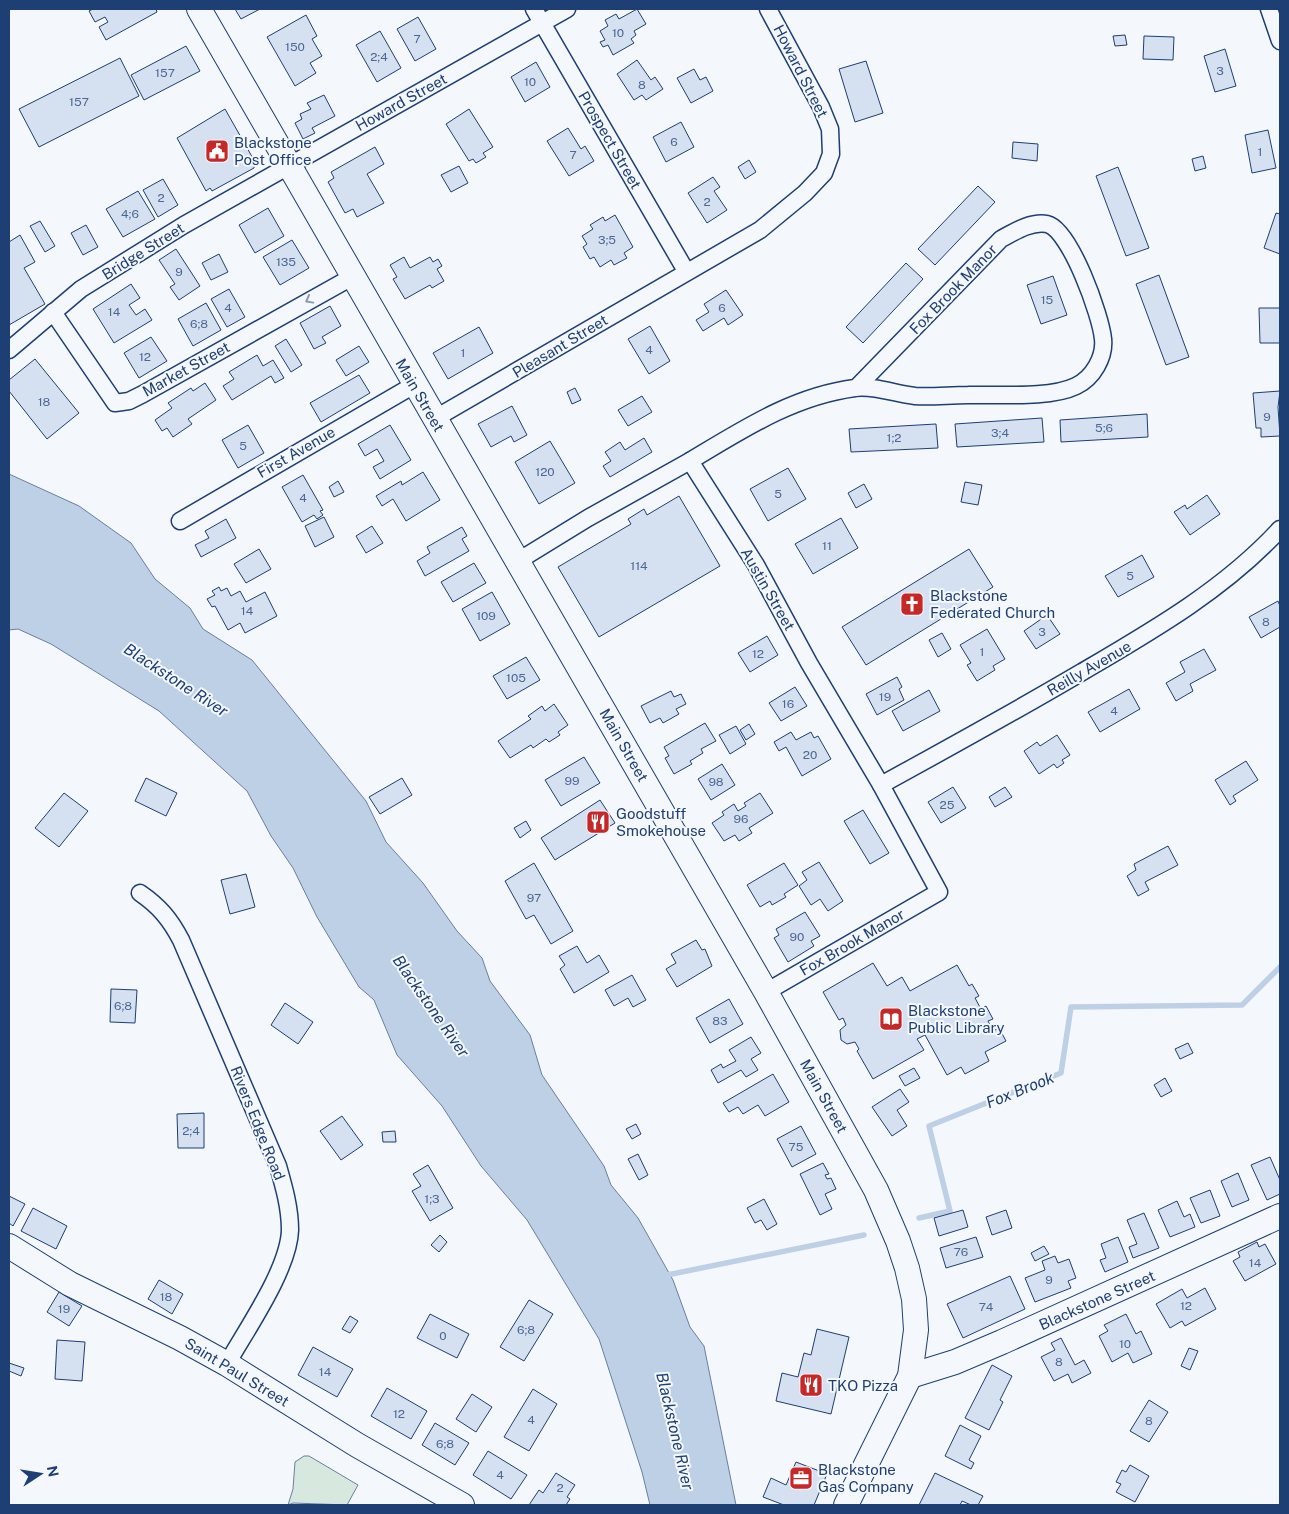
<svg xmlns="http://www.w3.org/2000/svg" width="1289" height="1514" viewBox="0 0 1289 1514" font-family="'Public Sans',sans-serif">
<rect width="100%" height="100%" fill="#f4f7fb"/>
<!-- green -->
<polygon fill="#d7e8df" stroke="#687fa3" points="304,1456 309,1456 358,1485 347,1505 293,1503 288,1505 293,1489 295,1462"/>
<!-- water -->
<polygon fill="#bed0e5" stroke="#687fa3" points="9,474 79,506 131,543 155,579 190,608 203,629 252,660 366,801 386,842 423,883 457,931 482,958 490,981 530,1035 542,1075 604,1166 611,1185 638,1218 673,1280 690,1327 704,1346 736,1505 650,1505 642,1472 599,1339 527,1220 481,1166 442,1106 397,1055 374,1000 359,987 317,917 293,868 271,836 247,791 159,711 51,644 18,629 9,630"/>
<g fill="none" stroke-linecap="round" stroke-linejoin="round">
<!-- stream -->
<g stroke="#bed0e5" stroke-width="5.5">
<polyline points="919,1218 950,1211 929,1126 1061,1073 1071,1007 1242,1005 1280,967"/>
<polyline points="662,1276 864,1235"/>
</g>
</g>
<!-- building -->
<g fill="#d5e0f0" stroke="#1d3f73">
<polygon points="93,9 156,9 157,12 106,40 99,27 108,22 105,17 95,22 89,11"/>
<polygon points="235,9 260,9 241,19"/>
<polygon points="637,9 646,24 634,31 636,35 631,39 634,43 613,55 608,45 603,47 600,42 605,40 600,31 608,26 605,20 616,14 619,19"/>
<polygon points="306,15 317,36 312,39 322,56 310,63 316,73 295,86 267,37"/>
<polygon points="418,17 436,49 415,61 397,29"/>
<polygon points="380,31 401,68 377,82 356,45"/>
<polygon points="1125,35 1127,45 1115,46 1113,36"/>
<polygon points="1144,36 1174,37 1173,60 1143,59"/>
<polygon points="186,46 200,71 144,100 131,75"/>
<polygon points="1225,49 1236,86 1215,92 1204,56"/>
<polygon points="120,58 139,96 39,147 19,109"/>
<polygon points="637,60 651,80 655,77 663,89 646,100 642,95 634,100 617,74"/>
<polygon points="866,61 883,113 855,122 839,69"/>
<polygon points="536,62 550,87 525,102 511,77"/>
<polygon points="694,69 700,80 706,77 713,91 691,103 677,78"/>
<polygon points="324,95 335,116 312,128 315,133 303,139 295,123 302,119 300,114 311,109 307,103"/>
<polygon points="225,109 255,162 254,168 212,191 210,188 206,191 177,138"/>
<polygon points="469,109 493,147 483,153 486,157 476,163 473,159 469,161 446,124"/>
<polygon points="681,122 694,147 666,162 653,137"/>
<polygon points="568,128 581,149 585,146 594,161 569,176 547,141"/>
<polygon points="1268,130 1276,168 1252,173 1245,135"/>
<polygon points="1013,142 1038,144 1037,161 1012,158"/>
<polygon points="375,147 384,164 367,174 384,203 357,217 353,209 345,213 328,182 334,178 331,172"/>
<polygon points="1203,156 1206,168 1195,171 1192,159"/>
<polygon points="749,160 756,172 745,179 738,167"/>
<polygon points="459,166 468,183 451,192 441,175"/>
<polygon points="1118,167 1149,248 1126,256 1096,176"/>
<polygon points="713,177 720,187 714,191 727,210 707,223 688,193"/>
<polygon points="163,179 178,205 158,217 143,190"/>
<polygon points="978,186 995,202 935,265 918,249"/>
<polygon points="138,191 155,219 123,237 106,209"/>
<polygon points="268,208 284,236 255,253 239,225"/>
<polygon points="1276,213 1280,214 1280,254 1264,248"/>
<polygon points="615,215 633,247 624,253 627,258 614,265 611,260 600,267 594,257 590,259 583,247 587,244 582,236 593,229 590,225 603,217 605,221"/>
<polygon points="40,221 55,246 45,252 30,226"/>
<polygon points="86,225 98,247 83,255 71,233"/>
<polygon points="20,235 35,262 24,268 45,304 9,325 9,242"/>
<polygon points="292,240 309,268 280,285 263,257"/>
<polygon points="176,249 200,286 179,300 170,287 175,284 159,260"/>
<polygon points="219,254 228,272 211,280 202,263"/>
<polygon points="404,257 410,268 430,257 433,262 438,259 442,266 437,269 444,281 432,288 430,285 405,299 393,279 397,277 390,265"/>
<polygon points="906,263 923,279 863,343 846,327"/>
<polygon points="1159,275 1189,357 1166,365 1136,284"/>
<polygon points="1053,276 1067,315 1041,324 1027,285"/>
<polygon points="131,284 140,298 129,305 136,315 145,309 152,320 114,343 93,309"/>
<polygon points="229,289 245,317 227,327 211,299"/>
<polygon points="726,290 743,315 728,325 724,318 703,331 696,320 709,312 704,304"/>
<polygon points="206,303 221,330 193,346 178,319"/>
<polygon points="330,306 341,326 322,337 326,343 314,349 300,323"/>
<polygon points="1259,308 1280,308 1280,343 1260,343"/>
<polygon points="650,326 670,361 649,374 628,339"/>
<polygon points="479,327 493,353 448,379 433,353"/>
<polygon points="151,337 167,361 139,378 124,353"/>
<polygon points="286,339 302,365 291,372 275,346"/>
<polygon points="359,346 369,362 346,376 336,360"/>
<polygon points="257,355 263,366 273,360 284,378 275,383 271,376 232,400 223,386 234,379 229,372"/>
<polygon points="35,359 79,413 47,439 9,391 9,380"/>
<polygon points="359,375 370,393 321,422 310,403"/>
<polygon points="205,383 216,400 188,419 192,424 173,437 167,428 162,431 155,420 172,408 168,403 191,388 193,391"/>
<polygon points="575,388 581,400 572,404 567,392"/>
<polygon points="1280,391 1278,407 1280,436 1261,437 1261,428 1256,428 1253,393"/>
<polygon points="642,396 652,412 628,426 618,410"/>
<polygon points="512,406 527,435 514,442 511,436 491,447 478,424"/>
<polygon points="1147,414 1148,437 1061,442 1060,420"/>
<polygon points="1042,418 1044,442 957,447 955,424"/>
<polygon points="936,424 938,448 851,452 849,429"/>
<polygon points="248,425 264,453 238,468 222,440"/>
<polygon points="390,425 411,460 380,479 373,467 384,461 377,449 365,456 358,444"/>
<polygon points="644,438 652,452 610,477 603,466 611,461 605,452 620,442 625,450"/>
<polygon points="550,441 575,483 539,504 515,462"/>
<polygon points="788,468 806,499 768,521 750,489"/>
<polygon points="423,472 440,500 406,521 393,499 382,506 376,496 401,481 402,485"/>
<polygon points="303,475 323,510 320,511 323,515 317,519 314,515 302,522 282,487"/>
<polygon points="338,481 344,492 334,497 329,487"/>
<polygon points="965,482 982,485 978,505 961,502"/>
<polygon points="864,484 872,499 856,508 848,493"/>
<polygon points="1207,495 1220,514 1190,535 1174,512 1185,505 1187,509"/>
<polygon points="679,496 720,566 599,637 558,567 631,524 628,519 644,509 647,515"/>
<polygon points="324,517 334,537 315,547 305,526"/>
<polygon points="841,518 858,548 813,574 795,544"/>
<polygon points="226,519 236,538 201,557 195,545 209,538 205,531"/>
<polygon points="372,526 383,543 366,553 356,536"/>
<polygon points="462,527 467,536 462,539 469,551 425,576 417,561 430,553 427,547"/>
<polygon points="259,549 271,569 246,583 234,564"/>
<polygon points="969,549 993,587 866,665 842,627"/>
<polygon points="1142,555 1154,577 1118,597 1105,576"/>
<polygon points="474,563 486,583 453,602 441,582"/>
<polygon points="219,587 221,591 227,588 231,596 240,591 246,602 265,592 277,616 245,633 240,623 228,630 215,606 212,607 207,599 215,595 212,591"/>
<polygon points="492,592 510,624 480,641 462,609"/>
<polygon points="1278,601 1280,606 1280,627 1261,638 1249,617"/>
<polygon points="1047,615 1060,634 1036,649 1024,631"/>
<polygon points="987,629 1005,659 993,666 995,670 977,681 967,665 971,663 960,645"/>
<polygon points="942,633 951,649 938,657 929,640"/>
<polygon points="767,636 778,655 750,672 738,653"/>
<polygon points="1204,649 1216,670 1190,684 1193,691 1176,701 1166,683 1185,672 1180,662"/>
<polygon points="526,657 540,680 507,699 493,676"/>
<polygon points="897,677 902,687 899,689 904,700 877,715 866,694"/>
<polygon points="795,687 807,706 781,721 769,703"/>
<polygon points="1129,689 1140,709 1100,732 1088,712"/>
<polygon points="929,690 940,711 903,731 892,711"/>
<polygon points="671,691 674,697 681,694 686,704 676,709 679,714 663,723 660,718 650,723 641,706"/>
<polygon points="554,704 568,725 558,732 560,735 549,742 546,739 533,748 531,745 510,758 498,741 531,719 528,716 542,706 545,711"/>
<polygon points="705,723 716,741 701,749 703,753 690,761 692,764 674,774 665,758 669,756 664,747"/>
<polygon points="749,724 755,734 746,740 740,730"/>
<polygon points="736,726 746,744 730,754 719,735"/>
<polygon points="791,732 796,740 811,732 814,738 818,736 831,759 802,776 786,747 779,751 774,742"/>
<polygon points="1057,735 1070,755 1062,760 1064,763 1057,768 1054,764 1039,774 1024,751 1037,742 1040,746"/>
<polygon points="584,757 600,783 561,806 545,780"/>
<polygon points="1246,761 1258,780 1233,796 1236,801 1230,805 1215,780"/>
<polygon points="722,764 735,785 711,800 698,779"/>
<polygon points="146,778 177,793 166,816 135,801"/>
<polygon points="402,778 412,795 380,814 369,797"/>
<polygon points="953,787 966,808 941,823 928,802"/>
<polygon points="1005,787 1012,797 995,807 989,797"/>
<polygon points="64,793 88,811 59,847 35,828"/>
<polygon points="760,793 773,813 749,828 752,833 739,841 735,835 724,841 712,823 724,815 722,812 734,804 738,811 746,806 744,803"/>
<polygon points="600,800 615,823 555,860 541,838"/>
<polygon points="863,810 889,853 870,864 844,821"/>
<polygon points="526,821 531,830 520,838 514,828"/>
<polygon points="1168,846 1178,865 1145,882 1149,890 1138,896 1127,876 1136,870 1134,864"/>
<polygon points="819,862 843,901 828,911 820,899 811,905 799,886 807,880 802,872"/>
<polygon points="534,863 573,931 551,944 534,915 526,919 505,881"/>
<polygon points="784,863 798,885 784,894 786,897 772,905 770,901 760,907 747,885"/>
<polygon points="246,874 255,907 230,914 221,880"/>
<polygon points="805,912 820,936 811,941 814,946 788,962 774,938 779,935 776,929"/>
<polygon points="696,940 702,950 705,949 712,966 677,987 666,969 676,963 671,954"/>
<polygon points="577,946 587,963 599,955 609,972 574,993 560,969 565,965 559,956"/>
<polygon points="873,963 887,986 902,977 910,991 957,965 969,986 972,984 979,996 975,998 981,1009 986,1006 993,1019 988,1021 993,1031 999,1028 1006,1041 985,1052 989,1061 965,1074 961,1067 947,1075 925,1035 917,1039 924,1050 873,1079 857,1051 859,1049 855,1042 847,1044 841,1040 840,1030 846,1025 843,1018 839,1020 823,992"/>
<polygon points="632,975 646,1000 633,1007 628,998 614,1006 605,990"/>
<polygon points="111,989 137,990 135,1023 110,1022"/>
<polygon points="729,999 743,1024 710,1043 696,1018"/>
<polygon points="285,1003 313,1022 298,1044 271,1025"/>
<polygon points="751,1037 761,1053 751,1059 758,1070 746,1077 741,1070 718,1083 711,1070 721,1064 723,1068 736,1061 729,1050"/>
<polygon points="1188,1043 1193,1053 1180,1059 1175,1049"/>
<polygon points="914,1068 920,1078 905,1086 899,1076"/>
<polygon points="773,1074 789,1102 765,1116 758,1105 743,1114 738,1107 729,1112 723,1103"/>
<polygon points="1165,1078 1172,1091 1161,1097 1154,1085"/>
<polygon points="900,1089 909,1102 897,1110 907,1126 892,1136 872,1107"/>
<polygon points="204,1113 204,1148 178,1148 177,1114"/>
<polygon points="342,1116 363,1145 341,1160 320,1131"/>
<polygon points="636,1124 641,1134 632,1139 626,1129"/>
<polygon points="801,1126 816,1154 792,1167 777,1139"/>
<polygon points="395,1131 396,1142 383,1142 382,1132"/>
<polygon points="638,1154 648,1175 639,1180 628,1159"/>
<polygon points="1270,1157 1280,1180 1280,1194 1267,1200 1251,1165"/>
<polygon points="823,1163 829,1174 825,1175 827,1179 831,1178 836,1189 825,1194 832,1209 820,1215 800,1174"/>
<polygon points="428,1165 453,1208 430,1221 412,1191 421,1186 413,1174"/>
<polygon points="1238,1173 1249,1200 1232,1207 1221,1181"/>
<polygon points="1210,1190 1220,1216 1201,1223 1190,1198"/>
<polygon points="9,1196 25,1204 13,1226 9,1223"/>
<polygon points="764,1199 777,1224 767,1230 761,1220 755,1223 747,1208"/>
<polygon points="1177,1201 1184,1217 1190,1214 1195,1227 1170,1237 1158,1210"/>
<polygon points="33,1208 67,1226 56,1249 21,1231"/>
<polygon points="963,1210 968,1227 939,1236 934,1218"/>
<polygon points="1006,1210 1012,1228 992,1235 986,1217"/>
<polygon points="1144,1213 1159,1248 1133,1258 1129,1247 1137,1244 1127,1220"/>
<polygon points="440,1235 447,1242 439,1252 431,1245"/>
<polygon points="976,1237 983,1257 946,1268 940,1248"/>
<polygon points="1118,1237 1128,1262 1105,1272 1100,1260 1106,1258 1101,1244"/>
<polygon points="1257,1242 1259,1247 1265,1244 1276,1264 1245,1281 1233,1261 1240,1257 1238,1252"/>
<polygon points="1044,1246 1049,1254 1035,1261 1031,1253"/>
<polygon points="1055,1256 1058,1263 1069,1259 1076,1278 1068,1281 1071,1288 1035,1302 1025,1278 1045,1270 1042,1261"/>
<polygon points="1010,1276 1025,1309 963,1338 947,1304"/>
<polygon points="159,1280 183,1294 172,1314 148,1299"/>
<polygon points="1205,1288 1216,1309 1185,1326 1182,1321 1170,1328 1156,1304 1182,1289 1187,1298"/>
<polygon points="59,1292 82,1306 69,1326 47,1312"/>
<polygon points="529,1300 553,1314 524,1361 500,1347"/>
<polygon points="430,1314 469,1334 457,1358 417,1338"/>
<polygon points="1126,1314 1136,1334 1141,1331 1152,1354 1133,1363 1128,1353 1112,1362 1099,1336 1108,1331 1104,1325"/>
<polygon points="350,1316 358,1321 350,1333 342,1329"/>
<polygon points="817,1329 849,1337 831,1414 776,1401 782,1373 798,1377 804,1353 811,1355"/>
<polygon points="1061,1338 1075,1365 1084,1360 1091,1373 1072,1383 1068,1374 1054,1381 1041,1357 1055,1350 1051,1343"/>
<polygon points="57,1340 85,1342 82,1381 55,1379"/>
<polygon points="313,1347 353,1369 337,1397 298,1375"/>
<polygon points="1189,1348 1198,1351 1190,1370 1181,1366"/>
<polygon points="9,1363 24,1368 21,1376 9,1371"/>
<polygon points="992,1365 1012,1376 1000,1400 1003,1402 989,1430 965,1418"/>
<polygon points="387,1388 427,1411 411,1439 371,1416"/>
<polygon points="533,1389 557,1404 529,1451 504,1437"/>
<polygon points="472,1394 492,1407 476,1432 456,1419"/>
<polygon points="1149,1400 1168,1412 1149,1442 1130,1431"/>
<polygon points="435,1423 469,1443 455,1465 422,1445"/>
<polygon points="960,1425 981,1436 969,1460 974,1463 971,1469 945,1456"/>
<polygon points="488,1451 527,1475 511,1499 473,1475"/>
<polygon points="796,1462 827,1474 814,1505 784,1505 763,1497 771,1478 786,1485"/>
<polygon points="1130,1465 1149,1476 1135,1502 1116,1492 1121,1484 1116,1482 1122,1470 1126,1472"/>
<polygon points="556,1473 575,1485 567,1497 570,1499 566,1505 529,1505 539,1490 543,1493"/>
<polygon points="935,1473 983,1496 978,1505 971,1505 962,1501 960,1505 919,1505"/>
</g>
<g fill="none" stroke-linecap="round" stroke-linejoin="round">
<!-- street casing -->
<g stroke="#1d3f73" stroke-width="19">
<g id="street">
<polyline points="534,9 686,271"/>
<polyline points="1269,9 1280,41"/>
<polyline points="53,312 115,403 129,401 143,394 352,277"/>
<polyline points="9,350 81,289 184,225 567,9"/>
<polyline points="434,419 760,230 805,193 824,173 831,154 830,129 821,107 768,9"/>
<path d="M690 461C742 430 793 396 855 388 873 385 896 394 915 396 932 397 950 395 968 395 998 394 1049 399 1076 386 1093 378 1105 357 1103 339 1101 316 1070 229 1047 224 1031 221 1014 232 1001 239L857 387"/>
<polyline points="180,521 414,385"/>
<polyline points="518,561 588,518 690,461 756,565 809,663 881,785 939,892 766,992"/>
<path d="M881 785C948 748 1016 711 1082 672 1152 631 1225 589 1280 529"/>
<path d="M140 893C159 906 170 919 181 940L278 1166C284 1187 290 1208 290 1230 289 1269 246 1330 227 1364"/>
</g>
</g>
<!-- secondary casing -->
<g stroke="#1d3f73" stroke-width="26">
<g id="secondary">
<polyline points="199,9 766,992 876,1190 898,1241 907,1268 914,1299 916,1330 910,1376 846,1505"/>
<polyline points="9,1246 70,1284 180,1338 227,1364 357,1445 462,1505"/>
<polyline points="910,1376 955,1362 1002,1342 1280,1216"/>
</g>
</g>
<!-- street -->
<use href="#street" stroke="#f4f7fb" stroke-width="16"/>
<!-- secondary -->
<use href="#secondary" stroke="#f4f7fb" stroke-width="24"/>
</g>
<!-- one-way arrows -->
<defs><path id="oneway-chevron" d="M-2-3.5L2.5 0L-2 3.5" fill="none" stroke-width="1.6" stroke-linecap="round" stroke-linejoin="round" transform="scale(1.25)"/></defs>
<use stroke="#889bb7" href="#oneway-chevron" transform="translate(309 300) rotate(151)"/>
<!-- icons -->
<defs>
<g id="civic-square" transform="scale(1.25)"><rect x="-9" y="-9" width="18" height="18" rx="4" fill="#c62828" stroke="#f4f7fb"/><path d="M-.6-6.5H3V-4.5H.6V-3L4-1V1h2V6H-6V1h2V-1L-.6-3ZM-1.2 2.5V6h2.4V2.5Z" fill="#fff"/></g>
<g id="church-square" transform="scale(1.25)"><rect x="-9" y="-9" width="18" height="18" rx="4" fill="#c62828" stroke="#f4f7fb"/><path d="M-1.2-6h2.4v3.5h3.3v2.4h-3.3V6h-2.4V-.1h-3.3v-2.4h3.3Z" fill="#fff"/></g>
<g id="restaurant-square" transform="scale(1.25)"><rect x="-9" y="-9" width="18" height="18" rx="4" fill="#c62828" stroke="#f4f7fb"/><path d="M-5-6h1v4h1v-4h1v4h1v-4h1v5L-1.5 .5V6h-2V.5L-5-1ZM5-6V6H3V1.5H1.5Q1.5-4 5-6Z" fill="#fff"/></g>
<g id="library-square" transform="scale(1.25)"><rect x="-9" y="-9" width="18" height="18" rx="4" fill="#c62828" stroke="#f4f7fb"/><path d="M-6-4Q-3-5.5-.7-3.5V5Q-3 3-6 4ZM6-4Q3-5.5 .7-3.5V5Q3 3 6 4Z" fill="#fff"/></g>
<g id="office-square" transform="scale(1.25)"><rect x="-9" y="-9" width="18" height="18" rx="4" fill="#c62828" stroke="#f4f7fb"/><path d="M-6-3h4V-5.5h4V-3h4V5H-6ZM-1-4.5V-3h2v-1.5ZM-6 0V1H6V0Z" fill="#fff"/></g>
</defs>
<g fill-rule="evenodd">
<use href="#civic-square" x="217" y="151"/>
<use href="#church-square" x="912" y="604"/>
<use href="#restaurant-square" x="598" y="822"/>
<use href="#library-square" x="891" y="1019"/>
<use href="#restaurant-square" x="811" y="1385"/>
<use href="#office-square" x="801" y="1478"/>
</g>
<g text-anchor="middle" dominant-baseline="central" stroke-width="4" stroke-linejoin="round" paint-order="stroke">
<!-- number labels -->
<g font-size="12" fill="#4b6792">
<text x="618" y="33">10</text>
<text x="417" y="39">7</text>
<text x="295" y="47">150</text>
<text x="379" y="57">2;4</text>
<text x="1220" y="71">3</text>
<text x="165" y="73">157</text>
<text x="530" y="82">10</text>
<text x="642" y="85">8</text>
<text x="79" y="102">157</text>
<text x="674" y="142">6</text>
<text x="1260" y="152">1</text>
<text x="573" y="155">7</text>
<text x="161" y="198">2</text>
<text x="707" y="202">2</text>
<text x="130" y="214">4;6</text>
<text x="607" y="240">3;5</text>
<text x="286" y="262">135</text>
<text x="179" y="272">9</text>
<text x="1047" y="300">15</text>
<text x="228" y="308">4</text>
<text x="722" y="308">6</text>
<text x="114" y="312">14</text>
<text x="199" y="324">6;8</text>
<text x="649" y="350">4</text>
<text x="463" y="353">1</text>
<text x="145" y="357">12</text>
<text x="44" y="402">18</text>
<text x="1267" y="417">9</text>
<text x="1104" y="428">5;6</text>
<text x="1000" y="433">3;4</text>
<text x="894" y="438">1;2</text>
<text x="243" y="446">5</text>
<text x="545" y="472">120</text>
<text x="778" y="494">5</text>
<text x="303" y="498">4</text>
<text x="827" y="546">11</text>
<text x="639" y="566">114</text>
<text x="1130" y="576">5</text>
<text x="247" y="611">14</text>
<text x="486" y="616">109</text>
<text x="1266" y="622">8</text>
<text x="1042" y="632">3</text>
<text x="982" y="652">1</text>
<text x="758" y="654">12</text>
<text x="516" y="678">105</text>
<text x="885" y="697">19</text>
<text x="788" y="704">16</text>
<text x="1114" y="711">4</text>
<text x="810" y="755">20</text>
<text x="572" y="781">99</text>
<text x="716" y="782">98</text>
<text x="947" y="805">25</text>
<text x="741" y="819">96</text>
<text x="534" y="898">97</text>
<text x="797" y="937">90</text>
<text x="123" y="1006">6;8</text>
<text x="720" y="1021">83</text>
<text x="191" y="1131">2;4</text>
<text x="796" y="1147">75</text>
<text x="432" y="1199">1;3</text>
<text x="961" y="1252">76</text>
<text x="1255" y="1263">14</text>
<text x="1049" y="1280">9</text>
<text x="166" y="1297">18</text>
<text x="1186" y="1306">12</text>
<text x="986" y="1307">74</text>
<text x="64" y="1309">19</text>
<text x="526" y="1330">6;8</text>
<text x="443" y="1336">0</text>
<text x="1125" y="1344">10</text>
<text x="1059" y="1362">8</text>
<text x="325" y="1372">14</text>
<text x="399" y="1414">12</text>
<text x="531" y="1420">4</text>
<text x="1149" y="1421">8</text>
<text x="445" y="1444">6;8</text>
<text x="500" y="1475">4</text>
<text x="560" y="1488">2</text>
</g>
<!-- street labels -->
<g font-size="15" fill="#1d3f73" stroke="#f4f7fb">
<text transform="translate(801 71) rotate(63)">Howard Street</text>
<text transform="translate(401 102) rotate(-29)">Howard Street</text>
<text transform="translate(610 140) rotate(60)">Prospect Street</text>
<text transform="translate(143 251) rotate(-32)">Bridge Street</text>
<text transform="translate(953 289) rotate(-46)">Fox Brook Manor</text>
<text transform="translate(560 346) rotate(-31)">Pleasant Street</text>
<text transform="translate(186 369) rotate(-29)">Market Street</text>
<text transform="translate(420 395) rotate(60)">Main Street</text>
<text transform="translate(296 452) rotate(-30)">First Avenue</text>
<text transform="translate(768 589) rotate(60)">Austin Street</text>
<text transform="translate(1089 668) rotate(-30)">Reilly Avenue</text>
<text transform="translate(624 745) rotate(60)">Main Street</text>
<text transform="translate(852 942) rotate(-30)">Fox Brook Manor</text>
<text transform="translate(824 1096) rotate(61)">Main Street</text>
<text transform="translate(258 1123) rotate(68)">Rivers Edge Road</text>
<text transform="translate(1097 1300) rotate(-24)">Blackstone Street</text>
<text transform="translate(237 1372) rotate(31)">Saint Paul Street</text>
</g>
<!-- poi labels -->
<g font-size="15" fill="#1d3f73" stroke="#f4f7fb" text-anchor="start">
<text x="234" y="142">Blackstone<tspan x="234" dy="17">Post Office</tspan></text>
<text x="930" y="595">Blackstone<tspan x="930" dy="17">Federated Church</tspan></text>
<text x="616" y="813">Goodstuff<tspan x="616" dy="17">Smokehouse</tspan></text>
<text x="908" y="1010">Blackstone<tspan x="908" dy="17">Public Library</tspan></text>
<text x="828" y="1385">TKO Pizza</text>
<text x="818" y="1469">Blackstone<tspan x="818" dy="17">Gas Company</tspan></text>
</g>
<!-- water labels -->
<g font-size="16" font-style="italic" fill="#1d3f73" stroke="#f4f7fb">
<text transform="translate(176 680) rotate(33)">Blackstone River</text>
<text transform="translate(431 1006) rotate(55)">Blackstone River</text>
<text transform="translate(1020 1090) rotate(-22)">Fox Brook</text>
<text transform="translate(675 1431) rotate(77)">Blackstone River</text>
</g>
</g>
<!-- border -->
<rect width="1289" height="1514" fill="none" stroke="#1d3f73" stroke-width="20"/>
<!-- north arrow -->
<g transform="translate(40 1474) rotate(78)" stroke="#f4f7fb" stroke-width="4" paint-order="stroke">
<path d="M0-4L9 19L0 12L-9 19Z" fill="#1d3f73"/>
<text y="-8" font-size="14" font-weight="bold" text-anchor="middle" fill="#1d3f73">N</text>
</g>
</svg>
